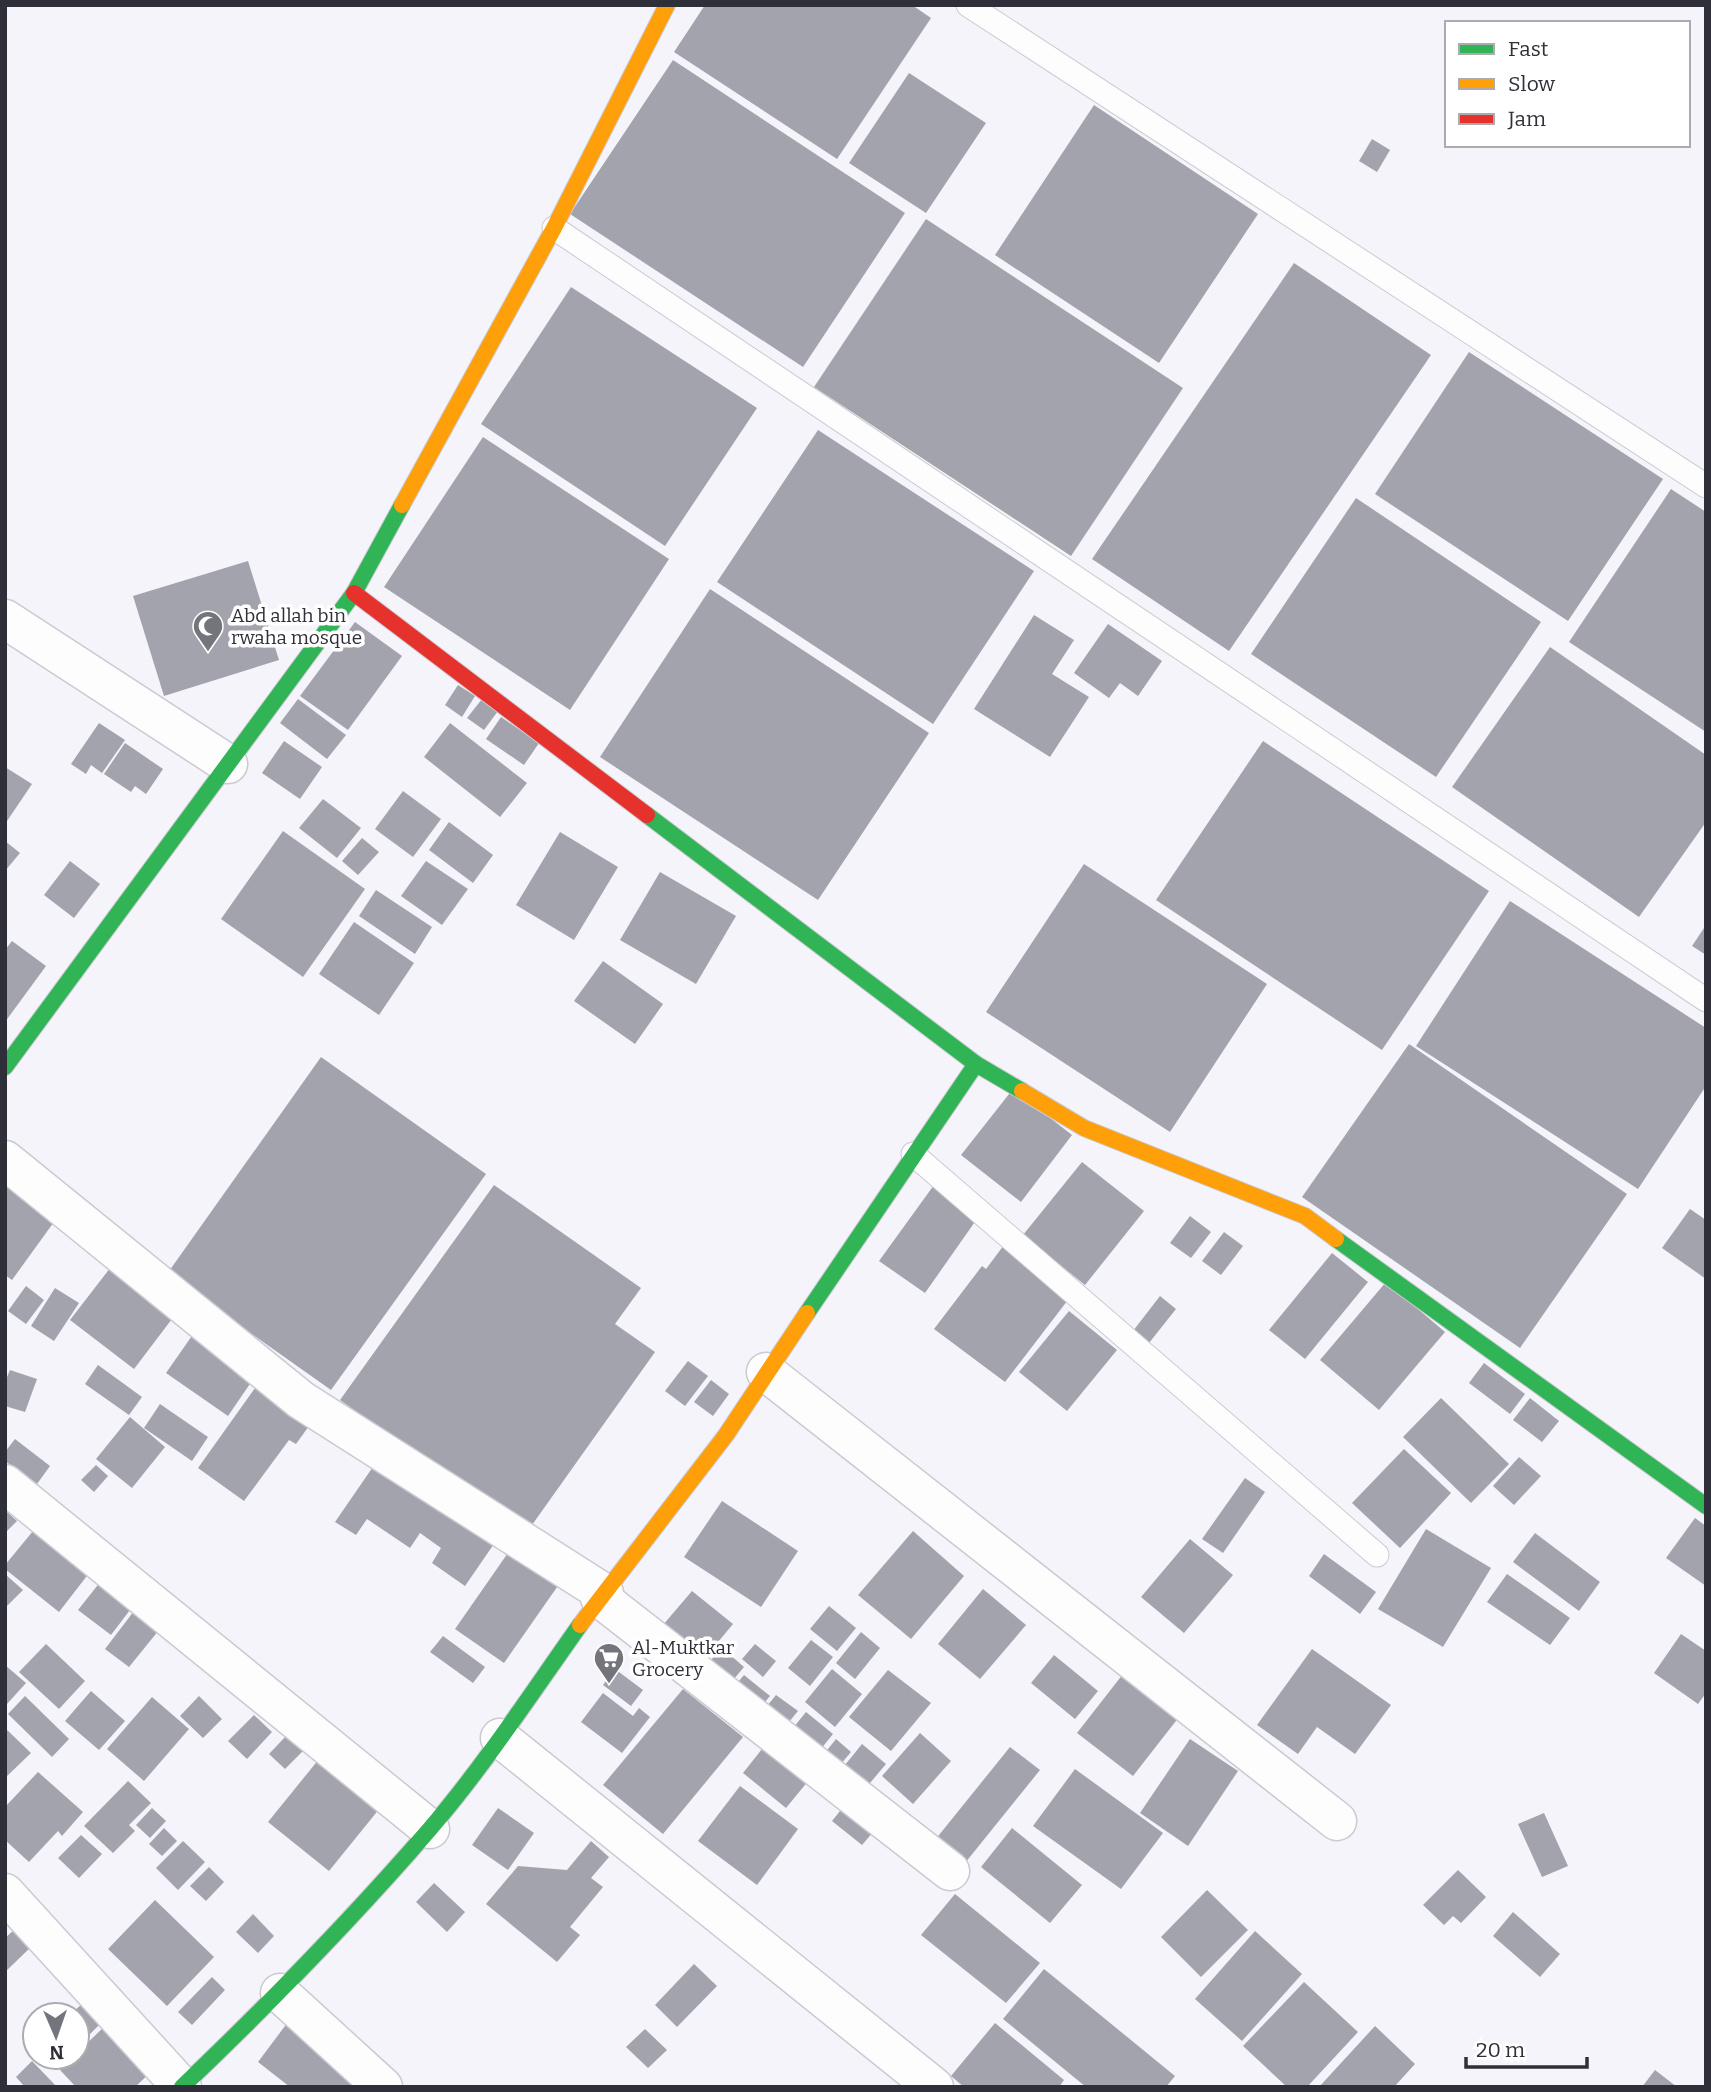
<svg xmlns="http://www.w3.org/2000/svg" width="1711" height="2092" viewBox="0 0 1711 2092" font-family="Bitter,serif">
<rect width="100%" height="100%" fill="#f4f4fa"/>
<!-- building -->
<g fill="#a3a3ae">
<polygon points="705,5 912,5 931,18 837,159 674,52"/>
<polygon points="673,60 905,213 803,367 570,214"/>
<polygon points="909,73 986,123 926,213 849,163"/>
<polygon points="1094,105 1258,214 1159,363 995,255"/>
<polygon points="1372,139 1390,150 1377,172 1359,161"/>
<polygon points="926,219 1183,388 1071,556 814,387"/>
<polygon points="1294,263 1431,355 1229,651 1092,559"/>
<polygon points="571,287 757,408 665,546 481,424"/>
<polygon points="1469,352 1663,479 1568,621 1375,494"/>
<polygon points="818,430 1034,571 933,724 717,582"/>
<polygon points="483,437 669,559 570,710 384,587"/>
<polygon points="1671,489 1706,512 1706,732 1569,642"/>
<polygon points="1356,498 1541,622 1436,777 1251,654"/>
<polygon points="248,561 279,660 164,696 133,596"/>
<polygon points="710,589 929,733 818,900 600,757"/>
<polygon points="1034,615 1074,640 1052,674 1089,697 1050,757 974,709"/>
<polygon points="355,622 402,656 348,730 300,696"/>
<polygon points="1108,624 1162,661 1138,696 1120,683 1109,698 1074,673"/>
<polygon points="1550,647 1706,755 1706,822 1639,917 1452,787"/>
<polygon points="458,685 475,696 462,717 445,705"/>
<polygon points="298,699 346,735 327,759 280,723"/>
<polygon points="482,699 498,711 484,730 467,718"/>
<polygon points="501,717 539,743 524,765 486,739"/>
<polygon points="99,723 125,740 102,773 91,765 86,774 71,764"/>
<polygon points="450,723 527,783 500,817 424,757"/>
<polygon points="284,741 322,767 300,799 262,773"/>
<polygon points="1263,741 1489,891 1382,1050 1156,900"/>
<polygon points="125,743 163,769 146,794 135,786 131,792 104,774"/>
<polygon points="5,767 32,784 5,824"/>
<polygon points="403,791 441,819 413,857 375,829"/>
<polygon points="323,799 361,828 337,858 299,828"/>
<polygon points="449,822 493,855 473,883 429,850"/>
<polygon points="283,831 365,889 303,977 221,919"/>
<polygon points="560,832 618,867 574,940 516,905"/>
<polygon points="362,838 379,852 358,875 342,861"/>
<polygon points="5,841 20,853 5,871"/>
<polygon points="70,861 100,884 74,918 44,895"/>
<polygon points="426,861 468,889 442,925 401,896"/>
<polygon points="1084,864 1267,984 1170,1132 986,1012"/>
<polygon points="660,872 736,916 696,984 620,940"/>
<polygon points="376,890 432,927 415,954 359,916"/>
<polygon points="1510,901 1706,1028 1706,1086 1638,1189 1416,1046"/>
<polygon points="354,922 414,963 379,1015 319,974"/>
<polygon points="1706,925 1706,955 1692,946"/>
<polygon points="12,941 46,966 5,1022 5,950"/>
<polygon points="603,961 663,1004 635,1044 574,1001"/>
<polygon points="1409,1044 1627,1194 1520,1348 1302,1197"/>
<polygon points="321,1057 486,1174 331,1390 167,1274"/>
<polygon points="1013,1089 1072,1135 1021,1202 961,1155"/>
<polygon points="1082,1162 1144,1211 1085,1285 1023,1235"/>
<polygon points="5,1177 59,1215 12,1280 5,1275"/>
<polygon points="494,1185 641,1288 615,1324 655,1352 527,1532 340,1400"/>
<polygon points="934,1185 979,1216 925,1293 879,1261"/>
<polygon points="1690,1209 1706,1220 1706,1279 1662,1248"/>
<polygon points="1190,1216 1211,1232 1191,1258 1170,1243"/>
<polygon points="1224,1232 1243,1246 1221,1275 1202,1261"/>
<polygon points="1004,1245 1071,1296 1005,1382 934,1329 982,1266 986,1269"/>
<polygon points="1332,1253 1368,1282 1305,1359 1269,1330"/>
<polygon points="114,1263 178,1311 134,1369 70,1320"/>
<polygon points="1386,1282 1445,1332 1379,1410 1320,1360"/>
<polygon points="26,1286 44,1300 26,1324 8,1311"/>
<polygon points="55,1288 79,1303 54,1341 31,1326"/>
<polygon points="1160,1296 1176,1309 1149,1343 1133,1331"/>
<polygon points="1069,1311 1117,1350 1067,1411 1019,1372"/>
<polygon points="196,1330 258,1372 228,1416 166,1373"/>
<polygon points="688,1361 708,1376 685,1406 665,1391"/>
<polygon points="1484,1363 1525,1394 1510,1414 1469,1383"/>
<polygon points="98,1365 142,1397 129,1415 85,1384"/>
<polygon points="10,1370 37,1379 25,1412 5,1406 5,1382"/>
<polygon points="711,1380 729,1394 713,1416 694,1402"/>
<polygon points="255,1388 309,1426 296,1444 289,1440 244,1501 198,1468"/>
<polygon points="1441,1398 1509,1464 1471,1503 1403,1437"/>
<polygon points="1530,1398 1559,1421 1542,1442 1513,1420"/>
<polygon points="160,1404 208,1437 192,1461 144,1428"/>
<polygon points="130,1417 165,1447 132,1488 96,1459"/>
<polygon points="15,1439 50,1466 37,1484 5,1461 5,1452"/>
<polygon points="1404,1449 1451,1493 1400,1548 1352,1503"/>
<polygon points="1519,1457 1541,1476 1514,1505 1493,1486"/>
<polygon points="377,1461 496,1541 465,1586 432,1563 441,1548 420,1533 410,1548 367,1519 356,1535 335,1522"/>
<polygon points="96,1465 108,1476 94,1492 81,1480"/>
<polygon points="1245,1478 1265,1492 1223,1553 1202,1539"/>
<polygon points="722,1501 798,1551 761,1607 684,1557"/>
<polygon points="5,1510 17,1521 5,1533"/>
<polygon points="1695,1518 1706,1526 1706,1586 1666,1558"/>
<polygon points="38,1525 93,1568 59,1612 5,1569 5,1565"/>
<polygon points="1426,1529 1491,1568 1443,1647 1378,1609"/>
<polygon points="913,1531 964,1576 911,1639 858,1595"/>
<polygon points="1535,1533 1600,1582 1579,1611 1513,1562"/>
<polygon points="1190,1539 1233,1575 1184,1633 1141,1597"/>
<polygon points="512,1547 562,1580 504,1663 455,1629"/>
<polygon points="1324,1554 1376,1592 1360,1614 1309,1576"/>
<polygon points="5,1574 23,1590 5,1608"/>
<polygon points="1507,1574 1570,1618 1550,1645 1487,1602"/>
<polygon points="101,1581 133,1606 111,1635 78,1610"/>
<polygon points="983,1589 1026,1625 980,1679 938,1644"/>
<polygon points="692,1591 733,1624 704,1659 663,1625"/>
<polygon points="829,1606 856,1628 837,1651 810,1629"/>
<polygon points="134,1611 159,1630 129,1667 105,1649"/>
<polygon points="861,1632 880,1648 855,1679 836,1663"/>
<polygon points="1681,1634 1706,1651 1706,1693 1698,1704 1654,1673"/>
<polygon points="443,1636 485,1667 473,1683 430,1652"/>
<polygon points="811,1640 833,1657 810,1686 788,1668"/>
<polygon points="46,1644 85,1681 59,1709 19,1672"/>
<polygon points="755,1644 776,1661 763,1677 742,1659"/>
<polygon points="721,1647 744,1667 729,1685 706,1667"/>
<polygon points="1312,1649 1391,1705 1355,1754 1317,1727 1298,1754 1257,1725"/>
<polygon points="1054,1655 1098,1691 1075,1719 1031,1683"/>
<polygon points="5,1665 26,1683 7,1704 5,1703"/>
<polygon points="615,1669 643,1690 631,1706 603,1685"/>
<polygon points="832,1669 862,1694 835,1727 805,1702"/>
<polygon points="888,1670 931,1703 891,1751 849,1717"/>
<polygon points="1123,1674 1179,1717 1133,1776 1077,1733"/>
<polygon points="744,1675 770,1696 760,1708 734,1687"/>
<polygon points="683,1689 743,1737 663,1834 603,1785"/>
<polygon points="91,1691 125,1721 99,1750 65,1721"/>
<polygon points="603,1693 633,1716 639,1708 650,1717 622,1753 581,1722"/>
<polygon points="776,1695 798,1711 784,1728 763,1711"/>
<polygon points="25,1696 69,1739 52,1757 8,1714"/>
<polygon points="199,1696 222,1719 203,1738 180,1716"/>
<polygon points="152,1697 189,1729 144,1781 107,1749"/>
<polygon points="806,1712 833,1734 816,1755 789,1733"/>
<polygon points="254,1715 272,1732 247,1759 228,1741"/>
<polygon points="5,1728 31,1753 5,1778"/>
<polygon points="920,1733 951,1761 913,1804 882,1776"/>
<polygon points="286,1736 303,1751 285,1769 269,1754"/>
<polygon points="836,1739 851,1752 835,1771 820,1759"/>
<polygon points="1190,1739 1238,1771 1188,1846 1140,1813"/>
<polygon points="766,1744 809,1780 786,1808 743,1773"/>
<polygon points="862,1744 886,1764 865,1789 841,1770"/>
<polygon points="1010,1747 1040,1770 965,1863 935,1840"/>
<polygon points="319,1759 380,1808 329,1871 268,1822"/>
<polygon points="1075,1769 1163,1833 1121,1889 1033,1826"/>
<polygon points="38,1772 83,1812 62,1836 58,1831 29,1862 5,1840 5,1807"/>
<polygon points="128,1781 151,1803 129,1825 135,1831 113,1853 84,1826"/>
<polygon points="740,1786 798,1829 757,1885 698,1841"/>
<polygon points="844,1806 874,1831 862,1845 832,1821"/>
<polygon points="152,1808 166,1821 150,1838 136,1825"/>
<polygon points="498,1808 534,1833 508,1870 472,1845"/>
<polygon points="1544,1813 1568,1866 1542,1877 1518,1824"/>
<polygon points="164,1828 177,1841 162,1856 149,1844"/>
<polygon points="1012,1828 1082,1885 1050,1923 981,1867"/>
<polygon points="81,1835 102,1854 79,1878 58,1858"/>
<polygon points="183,1841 205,1862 178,1890 156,1868"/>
<polygon points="591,1841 609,1857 591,1878 603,1887 570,1927 580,1935 557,1962 486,1904 518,1866 567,1870"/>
<polygon points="209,1867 224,1882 206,1901 190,1886"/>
<polygon points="1458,1870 1486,1897 1461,1923 1453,1916 1444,1925 1423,1905"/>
<polygon points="434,1883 465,1912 447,1932 416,1902"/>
<polygon points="1207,1890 1248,1930 1201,1977 1161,1937"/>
<polygon points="955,1894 1040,1963 1006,2003 921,1935"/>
<polygon points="155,1900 214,1957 167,2006 108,1949"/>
<polygon points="1513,1912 1560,1954 1540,1977 1493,1936"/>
<polygon points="253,1914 274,1936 258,1953 236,1932"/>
<polygon points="14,1930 31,1947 5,1972 5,1938"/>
<polygon points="1255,1931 1302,1974 1242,2041 1195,1999"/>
<polygon points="694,1964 717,1986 677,2027 655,2005"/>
<polygon points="1044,1969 1175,2076 1166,2087 1086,2087 1003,2019"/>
<polygon points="212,1977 225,1990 192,2025 178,2012"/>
<polygon points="1304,1982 1358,2032 1307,2087 1287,2087 1243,2046"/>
<polygon points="86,2000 105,2019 77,2047 77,2015 70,2015"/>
<polygon points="291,2018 364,2074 354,2087 290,2087 258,2062"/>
<polygon points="108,2023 153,2070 135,2087 76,2087 60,2070 73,2057 77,2057 77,2053"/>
<polygon points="995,2023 1064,2080 1059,2087 964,2087 951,2076"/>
<polygon points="1375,2026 1415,2064 1394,2087 1319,2087"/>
<polygon points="645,2029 667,2050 648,2068 626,2047"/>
<polygon points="32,2061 57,2087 25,2087 16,2077"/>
<polygon points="1655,2070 1677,2087 1642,2087"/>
</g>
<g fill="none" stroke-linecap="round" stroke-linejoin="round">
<!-- lane casing -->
<g stroke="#cacad2" stroke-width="25">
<g id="lane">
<polyline points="968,5 1706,486"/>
<polyline points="554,228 1706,1000"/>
<polyline points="913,1154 1377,1555"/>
</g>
</g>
<!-- street casing -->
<g stroke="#cacad2" stroke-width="41">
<g id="street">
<polyline points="5,619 228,764"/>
<polyline points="5,1160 301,1400 604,1593"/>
<polyline points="766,1372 1337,1821"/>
<polyline points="5,1484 430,1829"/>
<polyline points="600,1598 950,1871"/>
<polyline points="500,1738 934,2087"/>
<polyline points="5,1893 182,2087"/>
<polyline points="280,1993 383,2087"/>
</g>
</g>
<!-- fast casing -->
<g stroke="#cacad2" stroke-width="18">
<g id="fast">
<polyline points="647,815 976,1064 1022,1091"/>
<polyline points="5,1067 354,593 402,505"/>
<polyline points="1336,1239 1706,1506"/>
<polyline points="807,1313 976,1064"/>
<path d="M182 2087C268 2005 351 1920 429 1830 484 1766 531 1694 580 1625"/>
</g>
</g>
<!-- slow casing -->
<g stroke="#cacad2" stroke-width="18">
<g id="slow">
<polyline points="402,505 554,228 667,5"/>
<polyline points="1022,1091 1084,1128 1305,1216 1336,1239"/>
<polyline points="580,1625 726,1435 807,1313"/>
</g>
</g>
<!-- jam casing -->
<g stroke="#cacad2" stroke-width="18">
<polyline id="jam" points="354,593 647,815"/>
</g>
<!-- lane -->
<use href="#lane" stroke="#fdfdfe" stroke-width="23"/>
<!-- street -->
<use href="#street" stroke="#fdfdfe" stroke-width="38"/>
<!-- fast -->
<use href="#fast" stroke="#30b455" stroke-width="16"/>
<!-- slow -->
<use href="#slow" stroke="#ff9f0a" stroke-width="16"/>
<!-- jam -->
<use href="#jam" stroke="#e5322d" stroke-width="16"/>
</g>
<!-- icons -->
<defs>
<g id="mosque-pin" transform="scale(1.575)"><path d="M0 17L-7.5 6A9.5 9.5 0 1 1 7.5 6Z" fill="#74747d" stroke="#fff"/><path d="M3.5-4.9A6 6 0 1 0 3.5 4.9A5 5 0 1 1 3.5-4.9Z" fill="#fff"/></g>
<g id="supermarket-pin" transform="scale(1.575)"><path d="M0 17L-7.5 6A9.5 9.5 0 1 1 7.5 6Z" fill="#74747d" stroke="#fff"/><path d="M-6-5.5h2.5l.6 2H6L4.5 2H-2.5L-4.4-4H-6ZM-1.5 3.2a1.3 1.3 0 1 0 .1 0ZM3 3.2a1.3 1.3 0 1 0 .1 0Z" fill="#fff"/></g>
</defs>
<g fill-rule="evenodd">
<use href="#mosque-pin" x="208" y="626"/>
<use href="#supermarket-pin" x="609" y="1658"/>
</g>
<g text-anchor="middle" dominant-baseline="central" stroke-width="7" stroke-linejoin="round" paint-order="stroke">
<!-- poi labels -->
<g font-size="19" fill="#2f2f39" stroke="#fff" text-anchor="start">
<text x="231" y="615">Abd allah bin<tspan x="231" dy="22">rwaha mosque</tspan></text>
<text x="632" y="1647">Al-Muktkar<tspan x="632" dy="22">Grocery</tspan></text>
</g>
</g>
<!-- border -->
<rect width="1711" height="2092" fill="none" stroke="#2f2f39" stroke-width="14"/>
<!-- legend -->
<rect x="1445" y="21" width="245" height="126" fill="#ffffff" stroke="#acacb0" stroke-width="2"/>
<rect x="1459" y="44" width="35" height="10" fill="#30b455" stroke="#acacb0" stroke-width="2"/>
<text x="1508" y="56" font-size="21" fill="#2f2f39">Fast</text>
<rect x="1459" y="79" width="35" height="10" fill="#ff9f0a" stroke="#acacb0" stroke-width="2"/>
<text x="1508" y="91" font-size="21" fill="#2f2f39">Slow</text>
<rect x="1459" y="114" width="35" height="10" fill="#e5322d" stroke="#acacb0" stroke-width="2"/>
<text x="1508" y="126" font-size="21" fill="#2f2f39">Jam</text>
<!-- north arrow -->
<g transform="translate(56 2036) rotate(178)"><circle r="33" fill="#ffffff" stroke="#acacb0" stroke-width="2"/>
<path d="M0-5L12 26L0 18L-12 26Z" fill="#74747d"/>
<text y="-10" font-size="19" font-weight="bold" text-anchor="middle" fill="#2f2f39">N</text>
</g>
<!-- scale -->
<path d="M1466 2057v10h121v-10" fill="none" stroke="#2f2f39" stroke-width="3.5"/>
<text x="1476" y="2057" font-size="21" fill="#2f2f39" stroke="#ffffff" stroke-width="5" paint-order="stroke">20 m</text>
</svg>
